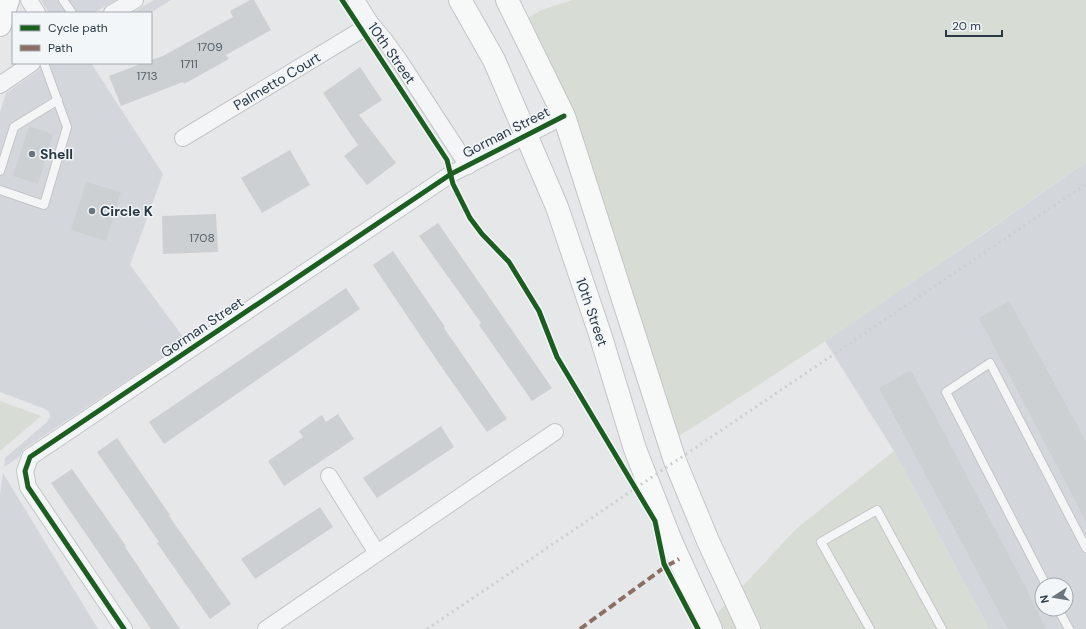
<svg xmlns="http://www.w3.org/2000/svg" width="1086" height="629" viewBox="0 0 1086 629" font-family="'DM Sans',sans-serif">
<rect width="100%" height="100%" fill="#e5e7e9"/>
<!-- built -->
<g fill="#d3d7dc" fill-rule="evenodd">
<polygon points="41,0 116,0 94,13 49,13"/>
<polygon points="154,0 171,0 150,13 132,13"/>
<polygon points="49,63 91,63 163,174 130,265 186,341 24,449 19,457 4,467 5,458 47,422 50,417 49,412 45,409 0,392 0,112 6,93"/>
<path d="M1086 162V629H989L894 451 825 341 985 233ZM1042 585H1066V609H1042Z"/>
<polygon points="3,473 98,629 0,629 0,496"/>
</g>
<!-- green -->
<g fill="#d7ddd5">
<path d="M573 0H1086V162C952 256 817 349 679 436L576 121 578 119 528 18 541 10Z"/>
<polygon points="0,401 41,416 0,451"/>
<polygon points="894,451 989,629 761,629 754,617 741,588 796,529"/>
<polygon points="725,605 735,626 737,629 723,629 715,615"/>
</g>
<!-- building -->
<g fill="#cdd0d2">
<polygon points="250,0 254,0 271,30 226,55 229,59 184,84 183,82 121,106 109,76 143,63 151,63 151,60 163,56 233,17 230,11"/>
<polygon points="360,67 382,100 359,115 396,163 367,185 344,156 358,145 323,93"/>
<polygon points="29,126 53,134 38,184 13,176"/>
<polygon points="290,150 310,185 262,213 241,178"/>
<polygon points="86,182 121,192 106,241 71,230"/>
<polygon points="216,214 218,252 163,254 162,216"/>
<polygon points="438,223 552,388 532,401 479,325 481,323 419,236"/>
<polygon points="393,251 445,327 444,328 507,419 487,432 434,356 373,265"/>
<polygon points="346,288 360,309 164,444 149,422"/>
<polygon points="1009,301 1086,441 1086,521 979,318"/>
<polygon points="911,370 1024,584 1046,629 1008,629 879,388"/>
<polygon points="338,414 354,439 284,486 268,461 303,437 299,431 322,415 326,422"/>
<polygon points="441,426 454,447 377,498 363,478"/>
<polygon points="117,438 170,515 169,516 231,604 210,619 157,543 159,542 97,452"/>
<polygon points="72,469 126,546 125,547 180,629 151,629 51,483"/>
<polygon points="320,507 333,527 255,579 241,559"/>
</g>
<g fill="none" stroke-linecap="round" stroke-linejoin="round">
<!-- lane casing -->
<g stroke="#c3c5c7" stroke-width="10">
<g id="lane">
<polyline points="63,0 72,13"/>
<polyline points="0,171 14,127 58,100"/>
<polyline points="0,190 44,205 67,127 44,63"/>
<polyline points="1046,585 946,392 990,363 1086,548"/>
<polyline points="1058,609 1069,629"/>
<polyline points="870,629 821,542 877,510 942,629"/>
</g>
</g>
<!-- street casing -->
<g stroke="#c3c5c7" stroke-width="18">
<g id="street">
<polyline points="29,0 37,13"/>
<polyline points="356,0 371,24 383,38 399,60 468,166"/>
<polyline points="112,13 135,0"/>
<polyline points="0,85 32,63"/>
<polyline points="183,138 371,24"/>
<polyline points="329,476 377,553"/>
<polyline points="124,629 28,487 25,471 30,457 451,174 564,116"/>
<polyline points="266,629 555,432"/>
</g>
</g>
<!-- secondary casing -->
<g stroke="#c3c5c7" stroke-width="24">
<g id="secondary">
<polyline points="460,0 494,60 557,207 600,334 635,449 671,541 711,629"/>
<polyline points="507,0 564,116 675,461 708,541 749,629"/>
</g>
</g>
<!-- primary casing -->
<g stroke="#c1c4c7" stroke-width="24">
<polyline id="primary" points="0,25 8,0"/>
</g>
<!-- lane -->
<use href="#lane" stroke="#f4f5f6" stroke-width="8"/>
<!-- street -->
<use href="#street" stroke="#f4f5f6" stroke-width="16"/>
<!-- secondary -->
<use href="#secondary" stroke="#f7f8f8" stroke-width="22"/>
<!-- primary -->
<use href="#primary" stroke="#f7f8f8" stroke-width="22"/>
<!-- rail -->
<polyline stroke="#cdcfd1" stroke-width="3" stroke-dasharray="2 4" stroke-linecap="butt" points="427,629 1086,184"/>
<!-- quiet -->
<polyline stroke="#8d6e63" stroke-width="4" stroke-dasharray="8 4" stroke-linecap="butt" points="580,629 665,567 679,559"/>
<!-- cycleway casing -->
<g stroke="#f3f6f8" stroke-width="8">
<g id="cycleway">
<polyline points="342,0 447,160 453,184 470,218 482,234 509,262 539,311 557,357 655,521 664,564 698,629"/>
<polyline points="124,629 28,487 25,471 30,457 451,174 564,116"/>
</g>
</g>
<!-- cycleway -->
<use href="#cycleway" stroke="#1b5e20" stroke-width="5"/>
</g>
<!-- markers -->
<g fill="#6b757e" stroke="#f3f6f8" stroke-width="1.5">
<circle cx="32" cy="154" r="4"/>
<circle cx="92" cy="211" r="4"/>
</g>
<g text-anchor="middle" dominant-baseline="central" stroke-width="3" stroke-linejoin="round" paint-order="stroke">
<!-- number labels -->
<g font-size="12" fill="#545f68">
<text x="210" y="47">1709</text>
<text x="189" y="64">1711</text>
<text x="147" y="76">1713</text>
<text x="202" y="238">1708</text>
</g>
<!-- street labels -->
<g font-size="14" fill="#2a3844" stroke="#f3f6f8">
<text transform="translate(392 53) rotate(55)">10th Street</text>
<text transform="translate(277 81) rotate(-31)">Palmetto Court</text>
<text transform="translate(506 132) rotate(-27)">Gorman Street</text>
<text transform="translate(592 312) rotate(71)">10th Street</text>
<text transform="translate(202 327) rotate(-34)">Gorman Street</text>
</g>
<!-- poi labels -->
<g font-size="14" font-weight="bold" fill="#2a3844" stroke="#f3f6f8" text-anchor="start">
<text x="40" y="154">Shell</text>
<text x="100" y="211">Circle K</text>
</g>
</g>
<!-- legend -->
<rect x="12" y="12" width="140" height="52" fill="#f3f6f8" stroke="#a3aab0"/>
<rect x="20" y="25" width="20" height="6" fill="#1b5e20" stroke="#a3aab0"/>
<text x="48" y="32" font-size="12" fill="#2a3844">Cycle path</text>
<rect x="20" y="45" width="20" height="6" fill="#8d6e63" stroke="#a3aab0"/>
<text x="48" y="52" font-size="12" fill="#2a3844">Path</text>
<!-- north arrow -->
<g transform="translate(1054 597) rotate(258)"><circle r="19" fill="#f3f6f8" stroke="#a3aab0"/>
<path d="M0-3L7 15L0 10L-7 15Z" fill="#6b757e"/>
<text y="-6" font-size="11" font-weight="bold" text-anchor="middle" fill="#2a3844">N</text>
</g>
<!-- scale -->
<path d="M946 30v6h56v-6" fill="none" stroke="#2a3844" stroke-width="2"/>
<text x="952" y="30" font-size="12" fill="#2a3844" stroke="#f3f6f8" stroke-width="3" paint-order="stroke">20 m</text>
</svg>
